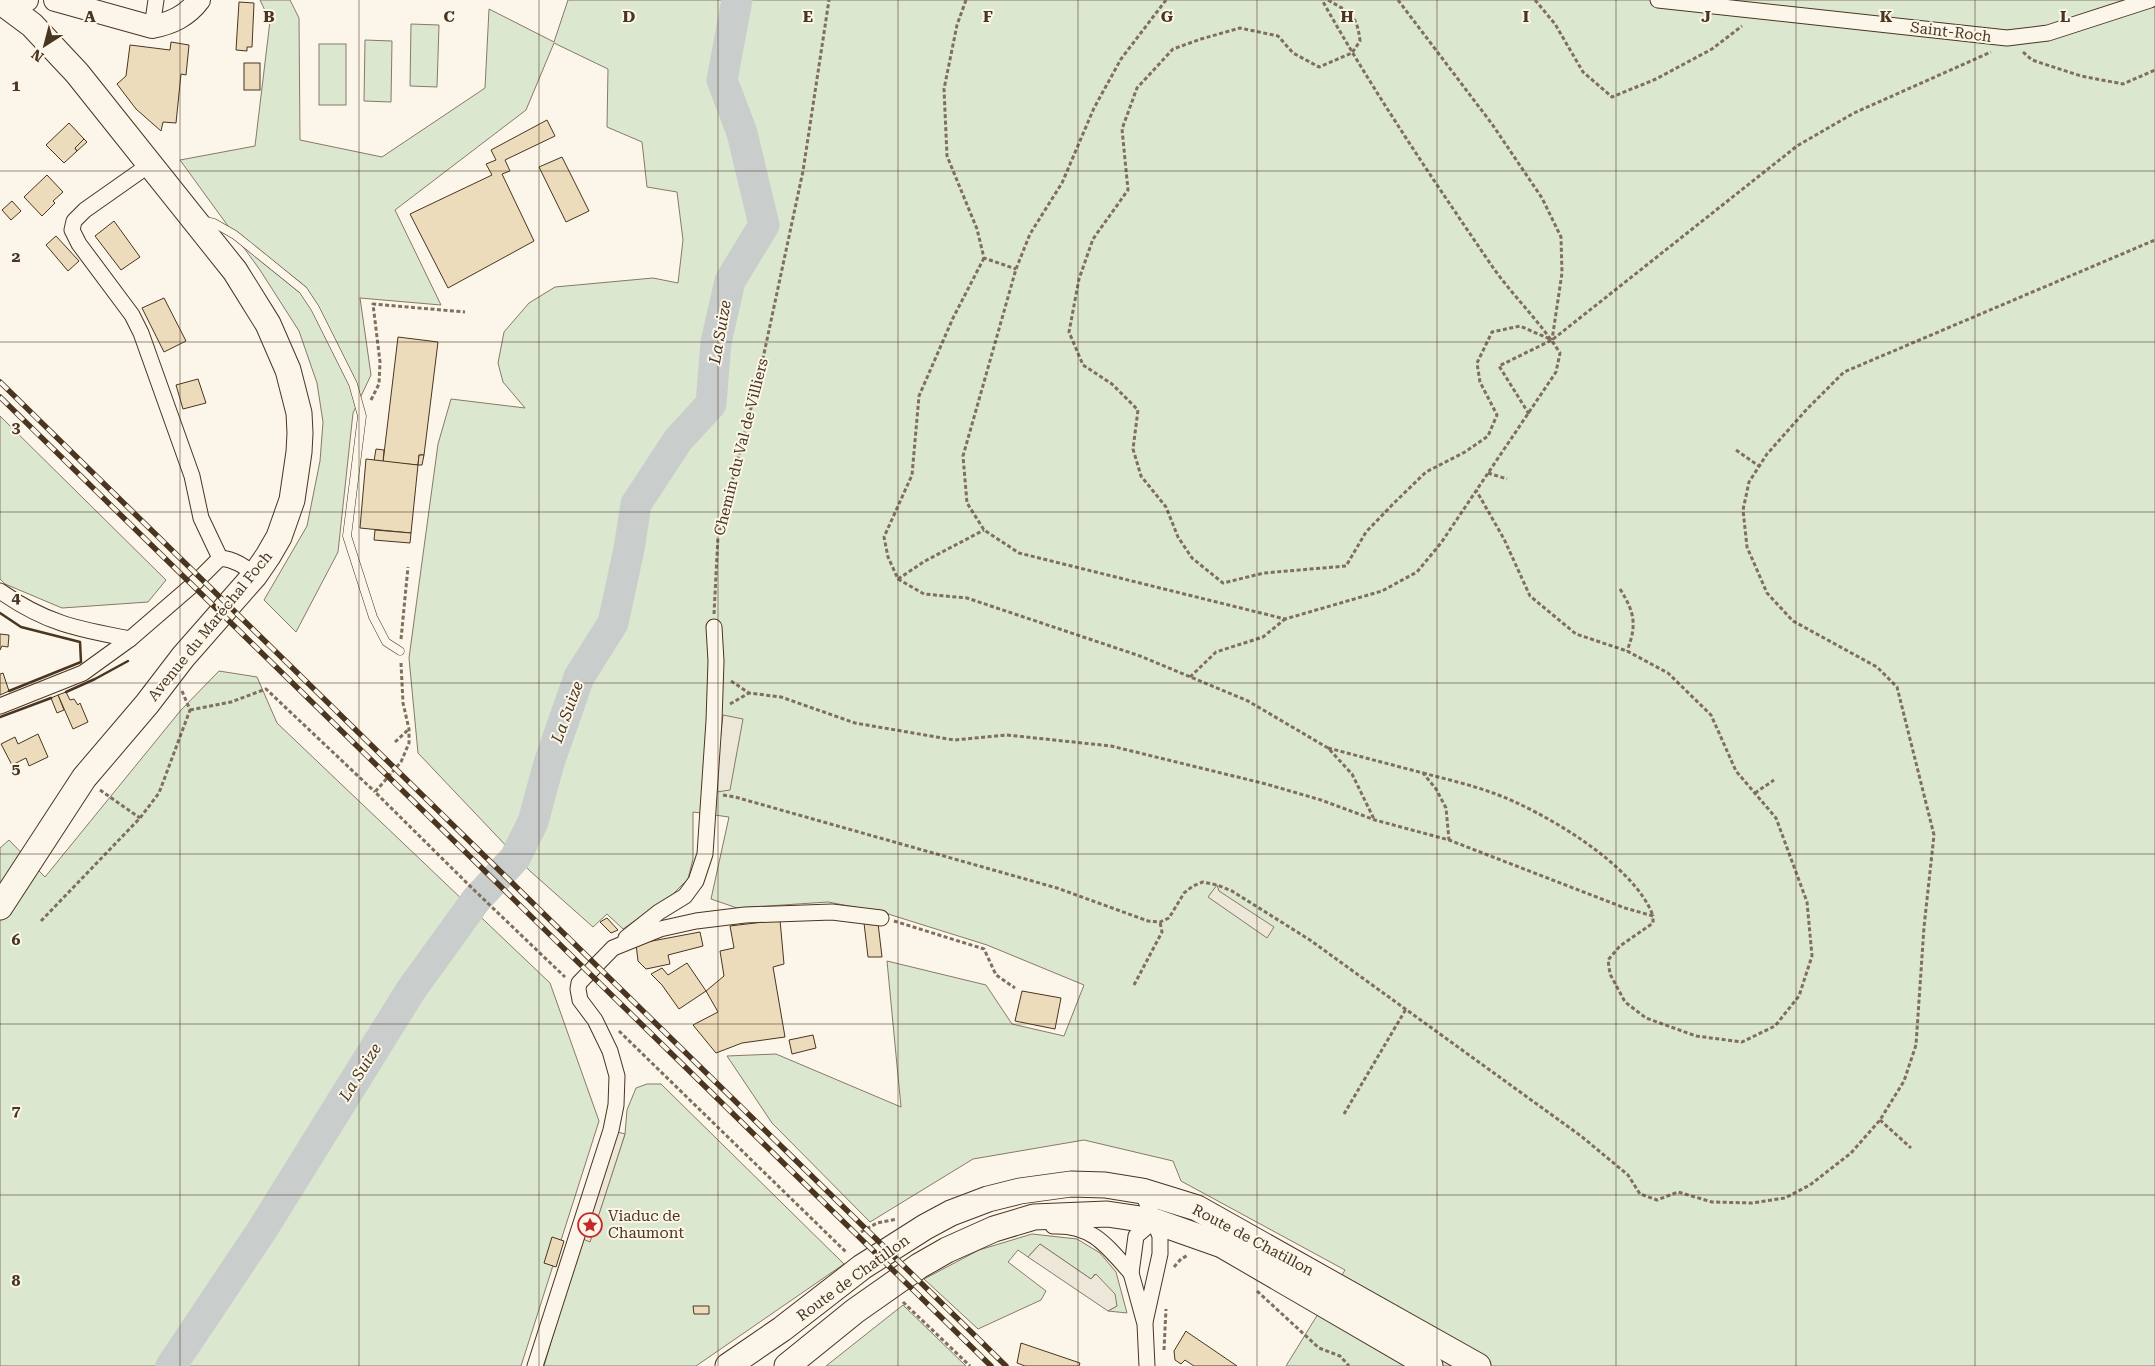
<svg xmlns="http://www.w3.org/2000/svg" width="2155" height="1366" viewBox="0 0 2155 1366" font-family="'Roboto Serif',serif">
<rect width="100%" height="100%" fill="#fbf6e9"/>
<!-- green -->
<g fill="#dce7d0" stroke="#887966">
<polygon points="260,0 290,0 299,18 300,140 382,157 485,88 489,9 554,42 568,0 2155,0 2155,1366 1286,1366 1345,1270 1181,1181 1173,1161 1084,1140 973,1159 870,1222 772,1123 727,1056 776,1054 901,1107 887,961 986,985 1012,1024 1064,1036 1084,985 987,945 885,913 828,902 737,908 711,899 729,817 693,812 693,859 688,879 673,894 623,929 607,914 593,927 530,871 418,753 409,658 438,444 451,399 525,408 503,382 498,363 504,332 529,303 555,287 653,278 678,283 683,240 677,192 647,187 642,142 607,127 608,69 554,43 526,110 395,210 441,305 360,298 371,375 353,413 338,552 296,632 264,600 307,526 320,461 323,422 317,383 299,331 260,270 180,160 255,146 270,21"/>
<polygon points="411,24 439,25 437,87 410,86"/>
<polygon points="365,40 392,41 391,102 364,101"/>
<rect x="319" y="44" width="27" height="61"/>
<polygon points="0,416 166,580 148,602 62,608 5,584 0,579"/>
<polygon points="219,671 257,677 277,723 550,983 599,1121 521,1366 0,1366 0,848 9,840 45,877 181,710"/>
<polygon points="647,1084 661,1084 844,1264 696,1366 544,1366 581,1238 590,1241 625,1134 627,1110 636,1088"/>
<polygon points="1032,1234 1077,1239 1100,1253 1116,1272 1127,1313 1108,1311 1117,1306 1095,1274 1091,1279 1040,1244 1028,1257 1018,1250 1008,1262 1046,1291 1041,1300 978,1329 924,1279 979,1250"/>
<polygon points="903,1305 966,1366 826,1366"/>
</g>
<!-- parking -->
<g fill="#ede7d9" stroke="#887966">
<polygon points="723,715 743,719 730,790 710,793 715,785"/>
<polygon points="1217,885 1219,891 1274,927 1267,938 1208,897"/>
<polygon points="611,1130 625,1134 590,1242 576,1236"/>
<polygon points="1040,1244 1091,1279 1096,1274 1115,1294 1117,1306 1108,1311 1028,1257"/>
</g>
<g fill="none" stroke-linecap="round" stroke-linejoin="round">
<!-- river -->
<polyline stroke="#c9cecd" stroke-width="31" points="171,1366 262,1230 411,990 476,900 515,858 533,822 549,763 579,677 613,623 629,549 636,504 678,440 711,404 716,342 730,281 764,225 742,133 722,80 737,0"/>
</g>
<!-- building -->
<g fill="#ecdcbc" stroke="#4a3520">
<polygon points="239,2 254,3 252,47 247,47 247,51 236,50"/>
<polygon points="171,42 189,45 186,75 181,74 176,123 163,122 161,131 136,109 117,84 126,76 130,45 170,50"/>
<rect x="244" y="63" width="16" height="27"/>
<polygon points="547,120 555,136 505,160 510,171 502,174 534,241 448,288 410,214 492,175 486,164 496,160 491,150"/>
<polygon points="69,123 84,139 75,148 77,151 64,163 46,145"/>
<polygon points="84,139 87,142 77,151 75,148"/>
<polygon points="562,157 589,211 566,222 539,167"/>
<polygon points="47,175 63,192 53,201 55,203 42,216 24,197"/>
<polygon points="12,201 21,211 11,220 2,210"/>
<polygon points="114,221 140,257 121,270 95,236"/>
<polygon points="56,236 79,261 68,271 46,245"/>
<polygon points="164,298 186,341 164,352 142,308"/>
<polygon points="398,337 438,342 424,455 419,455 418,465 383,462"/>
<polygon points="198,379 206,403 183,409 176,385"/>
<polygon points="376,449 384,450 383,462 374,461"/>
<polygon points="419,455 424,455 422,465 418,465"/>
<polygon points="366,459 418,465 411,533 360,528"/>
<polygon points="375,530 411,533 410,543 374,540"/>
<polygon points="0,634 9,635 8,647 2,646 0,650"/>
<polygon points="3,673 9,691 0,695 0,674"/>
<polygon points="66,692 70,700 74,699 78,705 80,703 88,722 73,729 58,695"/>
<polygon points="58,695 64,710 57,713 51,698"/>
<polygon points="38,734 48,757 29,766 26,758 12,765 1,744 15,737 18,744"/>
<polygon points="607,918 618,930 611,933 600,922"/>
<polygon points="780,920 784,964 773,967 785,1037 742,1043 716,1053 693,1025 718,1012 706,991 724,976 720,951 734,948 730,926"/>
<polygon points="864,923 878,923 882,957 868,957"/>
<polygon points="700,932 703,946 668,955 670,964 646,969 638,961 636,944"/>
<polygon points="687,963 706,991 679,1009 662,985 651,974 662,968 668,975"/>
<polygon points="1022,991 1061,998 1055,1029 1015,1021"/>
<polygon points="813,1035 816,1048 792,1054 789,1040"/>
<polygon points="552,1237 564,1241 556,1267 544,1263"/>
<polygon points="693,1306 709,1306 709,1314 694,1314"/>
<polygon points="1186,1331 1187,1332 1237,1366 1194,1366 1185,1360 1181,1364 1175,1360 1174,1351"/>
<polygon points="1021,1343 1080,1363 1079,1366 1025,1366 1017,1363"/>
</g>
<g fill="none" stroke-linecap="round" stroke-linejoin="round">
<!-- lane casing -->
<g stroke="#4a3520" stroke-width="9">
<polyline id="lane" points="205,221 214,223 235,235 303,290 315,308 353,384 362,416 347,536 373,617 386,642 400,651"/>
</g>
<!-- street casing -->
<g stroke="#4a3520" stroke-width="17">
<g id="street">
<polyline points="1658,0 2007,38 2048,33 2150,0"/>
<polyline points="152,27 156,0"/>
<polyline points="149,165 85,210 74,221 72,230 79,244 132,315 141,333 192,476 201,518 220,558"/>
<path d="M0 591C45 623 77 629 130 639L196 582 220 558C234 559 244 566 255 575"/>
<polyline points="0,706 83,673 130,639"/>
<polyline points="626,938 659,912 685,896 696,881 705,854 714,721 716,661 714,627"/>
<polyline points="1142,1191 1160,1236 1160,1254 1145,1322"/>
<path d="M1053 1226C1092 1224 1107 1246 1131 1273"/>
<polyline points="535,1366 611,1130 616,1105 617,1076 610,1051 595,1020 580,1000 578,989 579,983 613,948 660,929 696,921 745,915 832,912 881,918"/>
<polyline points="1147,1366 1145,1324 1131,1273 1136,1236 1156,1219"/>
</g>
</g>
<!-- secondary casing -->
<g stroke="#4a3520" stroke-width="24">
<g id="secondary">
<path d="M55 0 152 27C172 23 187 16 199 0"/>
<polyline points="12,9 27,0"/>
</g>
</g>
<!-- primary casing -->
<g stroke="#4a3520" stroke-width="27">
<g id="primary">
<polyline points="0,1 32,25 77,73 235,271 268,324 288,370 299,413 300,433 299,452 292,500 279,537 268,556 255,575 183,657 147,704 84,778 0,907"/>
<polyline points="728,1366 782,1329 862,1267 925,1227 951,1213 988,1199 1020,1191 1071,1184 1105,1185 1142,1191 1197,1208 1478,1366"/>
<polyline points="787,1366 855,1311 919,1266 947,1250 994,1229 1034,1217 1107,1214 1154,1221 1222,1245 1430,1366"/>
</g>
</g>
<!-- path -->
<g stroke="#7f6f5c" stroke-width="3" stroke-dasharray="4 2.5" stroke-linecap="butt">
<polyline points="966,0 957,25 944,89 947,156 977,229 984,258 1016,269"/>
<path d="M1166 0 1121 59 1094 108 1062 183 1030 234 1016 269 963 456 967 503 984 530 1019 553 1285 619 1382 591 1417 572 1441 543 1556 372 1560 353C1541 323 1515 298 1494 269 1434 181 1374 93 1322 0"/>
<path d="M1328 0C1350 13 1357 14 1360 41L1352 53 1319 67 1293 53 1278 36 1240 28 1201 39 1173 49 1137 88 1122 129 1128 190 1093 239 1079 279 1069 332 1083 365 1112 384 1138 410 1133 449 1141 476 1166 507 1178 537 1192 558 1223 583 1264 573 1346 566 1366 532 1394 503 1426 472 1465 452 1488 436 1497 415 1480 382 1477 363 1492 332 1520 326 1552 340"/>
<polyline points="1398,0 1492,124 1542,198 1561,237 1562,273 1552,340"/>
<polyline points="1535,0 1555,24 1583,72 1612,97 1656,79 1712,49 1742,26"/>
<polyline points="2023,52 2032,60 2081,76 2123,84 2155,70"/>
<polyline points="984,258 953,318 919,396 912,475 884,537 888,557 898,579 924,594 967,598 1140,656 1248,701 1328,748 1352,774 1374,819"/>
<polyline points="371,400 379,384 380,362 373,304 465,312"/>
<polyline points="1529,414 1499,366 1552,340 1797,146 1854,113 1991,52"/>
<polyline points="1736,450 1759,466"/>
<polyline points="1488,473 1507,479"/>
<polyline points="898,579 925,561 984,530"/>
<path d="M1620 589C1635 613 1637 625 1627 651"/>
<polyline points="714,614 718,536 759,377 803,171 829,0"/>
<polyline points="401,639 408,567"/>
<polyline points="401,663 403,703 409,729 409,743 401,762 375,792 475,891 565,977"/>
<polyline points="1190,677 1216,652 1263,637 1285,619"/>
<polyline points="731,681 749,693 781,697 855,723 954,740 1007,735 1111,746 1266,784 1321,800 1375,820 1449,840 1625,908 1653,916 1653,923 1620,946 1608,960 1610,974 1625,1002 1646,1018 1696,1036 1742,1042 1775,1026 1799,996 1812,956 1807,902 1776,818 1736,771 1711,715 1668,673 1627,651 1576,634 1530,596 1504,539 1476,490"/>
<polyline points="730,704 749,693"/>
<polyline points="190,710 231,702 266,689 375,792"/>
<polyline points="395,742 408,730"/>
<polyline points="1328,748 1423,773 1436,789 1446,808 1449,840"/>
<path d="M1423 773C1446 779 1471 785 1493 793 1543 811 1635 865 1653 916"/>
<polyline points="100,790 140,818"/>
<polyline points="1755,793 1774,780"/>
<polyline points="723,795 735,797 1057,888 1148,921 1160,922 1169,918 1184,893 1193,886 1203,882 1217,885 1232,891 1310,940 1581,1136 1628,1175 1640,1194 1657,1200 1678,1192 1712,1202 1752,1203 1785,1198 1810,1185 1851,1153 1880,1120 1904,1081 1916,1045 1924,927 1934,835 1897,687 1877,667 1793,621 1767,593 1747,547 1743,510 1749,482 1767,454 1807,409 1844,372 2155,240"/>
<polyline points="41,921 140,818 159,793 190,710 182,691"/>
<polyline points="894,921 984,949 996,975 1015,988"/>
<polyline points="1134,985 1162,932 1160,922"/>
<polyline points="619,1031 847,1253"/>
<polyline points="1344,1114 1406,1009"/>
<polyline points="1880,1120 1911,1148"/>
<polyline points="861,1232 877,1223 897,1219"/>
<polyline points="1174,1267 1181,1259 1188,1255"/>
<polyline points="1257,1291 1319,1348 1340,1356 1349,1366"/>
<polyline points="903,1302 970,1366"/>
<polyline points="1164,1350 1166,1309"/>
</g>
<!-- lane -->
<use href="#lane" stroke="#fbf6e9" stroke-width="8"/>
<!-- street -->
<use href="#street" stroke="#fbf6e9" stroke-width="15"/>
<!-- secondary -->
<use href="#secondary" stroke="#fbf6e9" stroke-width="22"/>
<!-- primary -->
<use href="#primary" stroke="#fbf6e9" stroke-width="25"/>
<!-- rail casing -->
<g stroke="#4a3520" stroke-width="5.5">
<g id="rail">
<polyline points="0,382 1006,1366"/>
<polyline points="0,397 991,1366"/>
</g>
</g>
<!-- rail -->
<use href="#rail" stroke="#fbf6e9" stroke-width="4" stroke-dasharray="11" stroke-linecap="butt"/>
<!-- wall -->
<g stroke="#4a3520" stroke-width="2.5">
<polyline points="0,613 21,627 80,642 81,662 9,691"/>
<polyline points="66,692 95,679 128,661"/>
<polyline points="0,717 51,698"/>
</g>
</g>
<!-- grid -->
<path fill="none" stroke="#4a3520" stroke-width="1" stroke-opacity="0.55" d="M180 0V1366M359 0V1366M539 0V1366M718 0V1366M898 0V1366M1078 0V1366M1257 0V1366M1437 0V1366M1616 0V1366M1796 0V1366M1975 0V1366M0 171H2155M0 342H2155M0 512H2155M0 683H2155M0 854H2155M0 1024H2155M0 1195H2155"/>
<!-- icons -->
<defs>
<g id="sight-ring" transform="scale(1.25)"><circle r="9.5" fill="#fbf6e9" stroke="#c62828" stroke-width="1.5"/><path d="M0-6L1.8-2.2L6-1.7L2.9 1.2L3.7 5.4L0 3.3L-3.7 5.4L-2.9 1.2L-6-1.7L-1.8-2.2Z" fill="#c62828"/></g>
</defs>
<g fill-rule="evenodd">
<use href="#sight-ring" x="590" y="1225"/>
</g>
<g text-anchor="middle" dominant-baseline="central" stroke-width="4" stroke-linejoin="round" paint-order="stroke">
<!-- street labels -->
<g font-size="15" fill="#4a3520" stroke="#fbf6e9">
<text transform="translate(1951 32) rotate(7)">Saint-Roch</text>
<text transform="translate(741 447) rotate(-76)">Chemin du Val de Villiers</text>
<text transform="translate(210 626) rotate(-51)">Avenue du Maréchal Foch</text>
<text transform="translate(1253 1240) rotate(28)">Route de Chatillon</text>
<text transform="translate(853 1278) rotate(-36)">Route de Chatillon</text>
</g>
<!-- poi labels -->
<g font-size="15" fill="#4a3520" stroke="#fbf6e9" text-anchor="start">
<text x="608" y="1216">Viaduc de<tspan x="608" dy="17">Chaumont</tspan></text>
</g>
<!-- water labels -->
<g font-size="16" font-style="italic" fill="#4a3520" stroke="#fbf6e9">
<text transform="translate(720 332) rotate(-80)">La Suize</text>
<text transform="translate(567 712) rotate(-70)">La Suize</text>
<text transform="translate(360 1072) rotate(-58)">La Suize</text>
</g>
</g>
<g font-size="16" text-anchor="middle" font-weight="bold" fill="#4a3520" stroke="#fbf6e9" stroke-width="4" stroke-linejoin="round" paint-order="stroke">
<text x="90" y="22">A</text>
<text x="269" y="22">B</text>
<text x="449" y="22">C</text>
<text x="629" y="22">D</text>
<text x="808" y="22">E</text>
<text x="988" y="22">F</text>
<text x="1167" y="22">G</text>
<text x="1347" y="22">H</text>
<text x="1526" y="22">I</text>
<text x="1706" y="22">J</text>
<text x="1886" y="22">K</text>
<text x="2065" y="22">L</text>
<text x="16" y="91">1</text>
<text x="16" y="262">2</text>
<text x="16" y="433">3</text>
<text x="16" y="603">4</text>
<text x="16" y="774">5</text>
<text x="16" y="945">6</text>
<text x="16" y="1116">7</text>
<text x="16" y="1286">8</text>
</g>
<!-- north arrow -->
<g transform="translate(45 45) rotate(216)" stroke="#fbf6e9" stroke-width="4" paint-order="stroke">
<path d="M0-4L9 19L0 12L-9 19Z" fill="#4a3520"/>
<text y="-8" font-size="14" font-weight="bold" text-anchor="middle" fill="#4a3520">N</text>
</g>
</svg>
